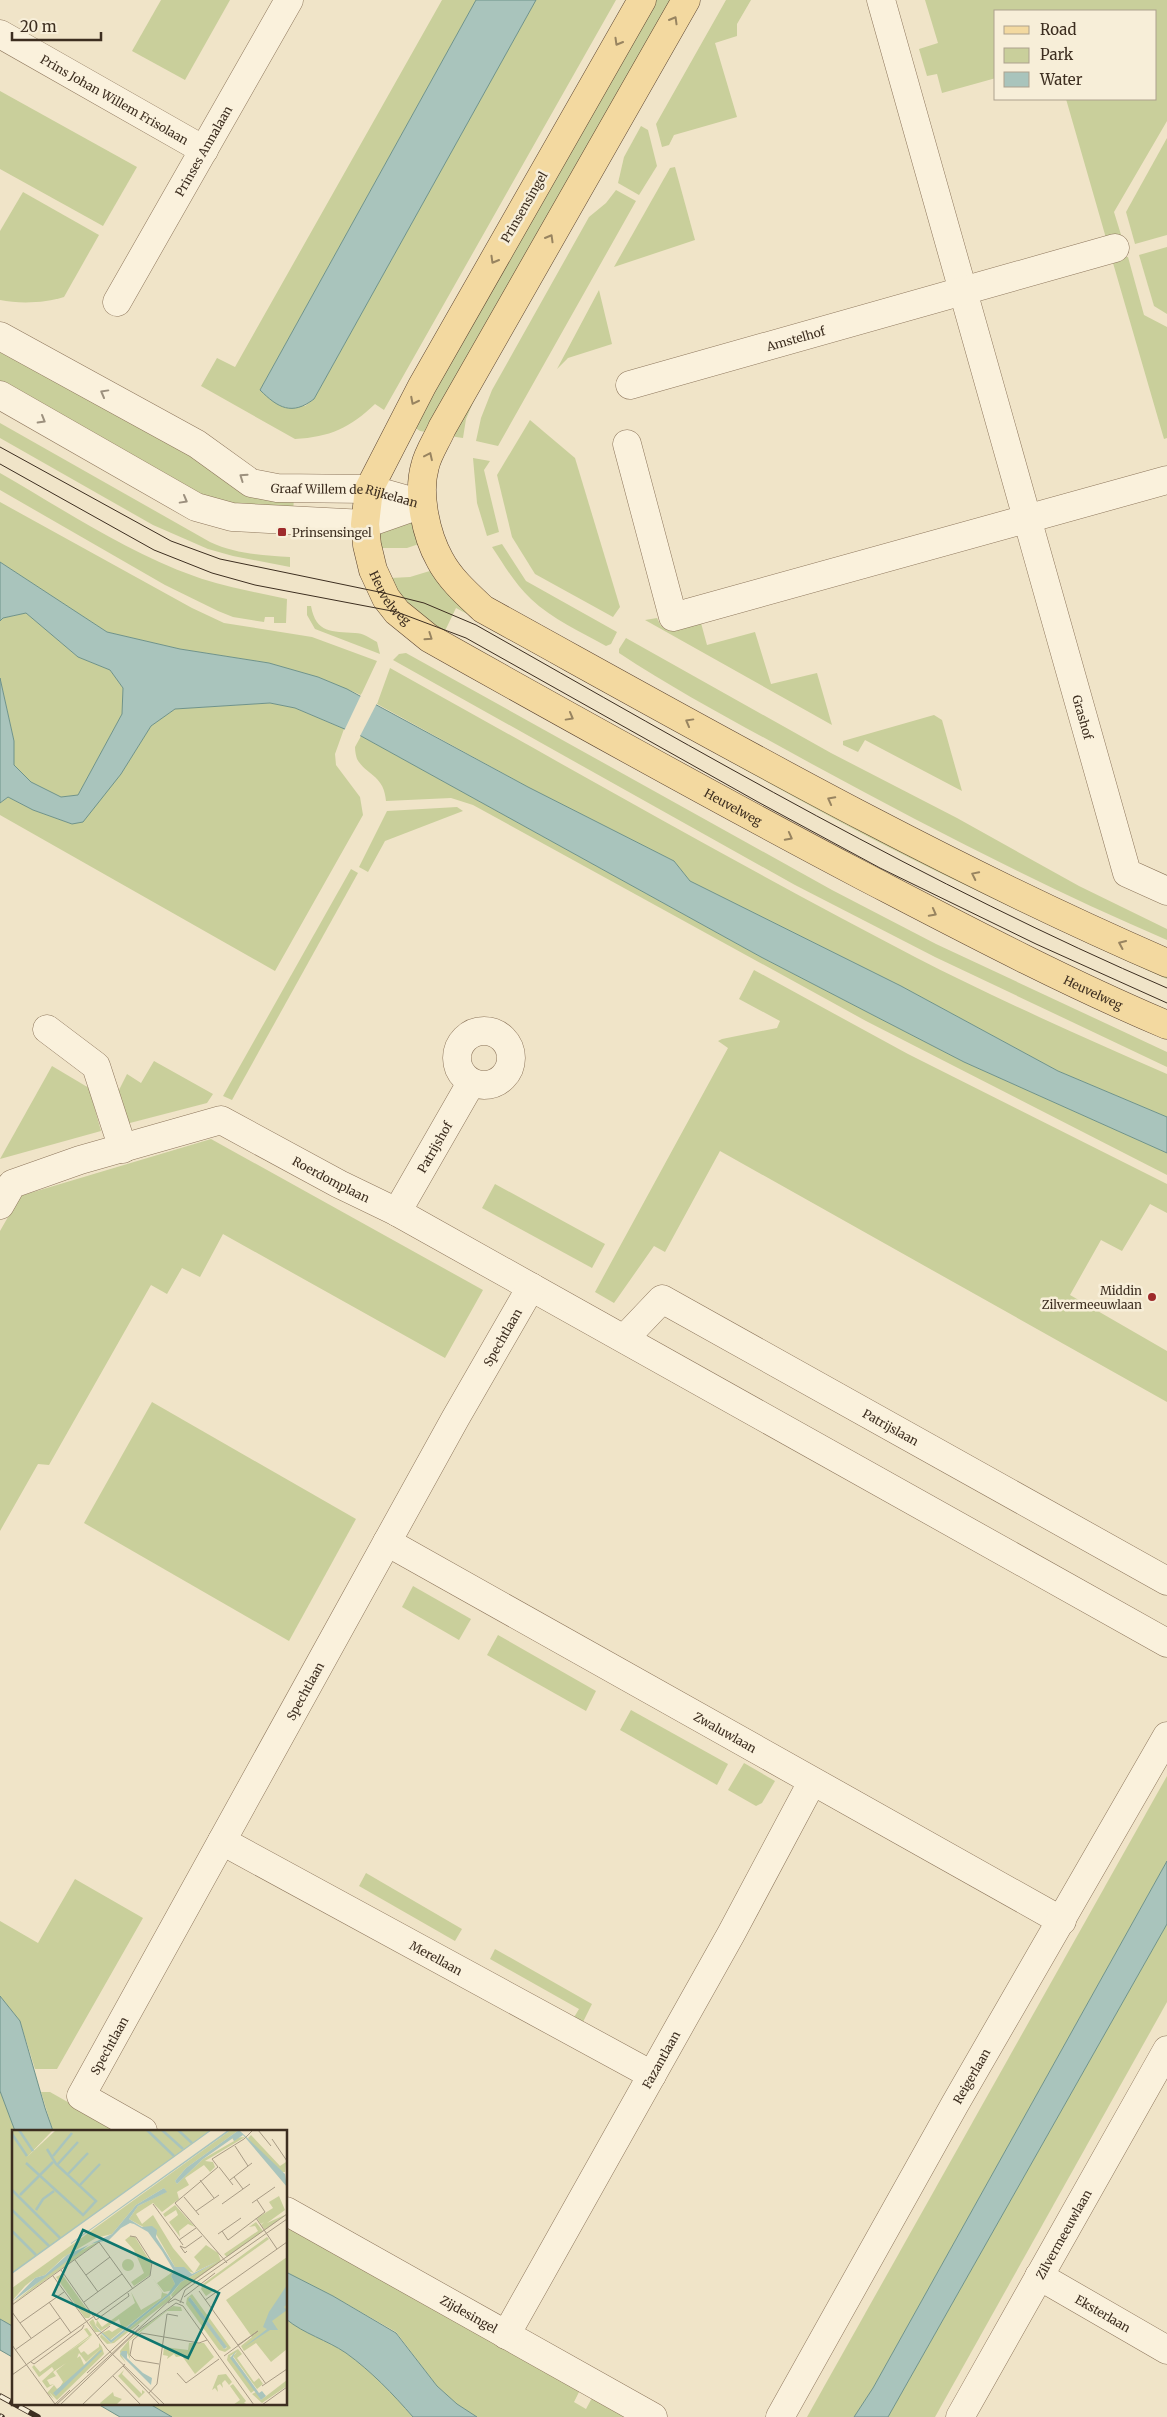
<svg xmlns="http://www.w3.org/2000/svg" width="1167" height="2417" viewBox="0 0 1167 2417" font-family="Merriweather,serif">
<rect width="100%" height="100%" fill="#f0e4c8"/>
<!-- green -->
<g fill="#c9cf9b">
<polygon points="161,0 230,0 185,80 132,51"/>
<path d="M442 0H476L260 390 305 406 314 399 536 0H616L384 410 375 404C350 428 330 437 295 439L201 386 217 358 235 367Z"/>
<polygon points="652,0 675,0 431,433 420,431 411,425"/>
<polygon points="726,0 751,0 737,24 737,36 715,43 737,117 674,135 669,145 662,147 656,124"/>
<polygon points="925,0 1167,0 1167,121 1114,212 1122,238 1108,245 1066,99 1156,99 1156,11 996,11 996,78 942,93 937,74 927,76 919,49 938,43"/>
<polygon points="0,91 137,167 103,226 0,169"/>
<polygon points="641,126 648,130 657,166 639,195 618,183 624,157"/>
<polygon points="1167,138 1167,235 1135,244 1126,212"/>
<polygon points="675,167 695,240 614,267 670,168"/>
<polygon points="616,190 636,201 498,446 476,441 481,418 492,390 589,217 606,203"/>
<path d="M23 192 99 235 64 297C46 303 19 304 0 300V231Z"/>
<polygon points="1167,247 1167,314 1154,306 1139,255"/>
<polygon points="1111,256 1128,257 1144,315 1167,327 1167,438 1164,439"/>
<polygon points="599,290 612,344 568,358 557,369"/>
<polygon points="0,349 294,498 293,513 228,506 190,495 0,387"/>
<polygon points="483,379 466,419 463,438 449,436"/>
<polygon points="530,420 575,458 620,607 613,617 535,574 512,537 497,475"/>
<path d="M0 423 210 542C236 554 261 555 290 557V567L233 556 208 549 153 525 0 438Z"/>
<polygon points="473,458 490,461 484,470 499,532 487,536 477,503"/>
<path d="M0 473C63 509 126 552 194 576 224 587 256 592 287 599L286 623H274V617H265L264 622 233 617 218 611 165 585 0 490Z"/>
<polygon points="0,502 192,608 224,623 312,637 377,661 361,695 318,677 269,663 180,649 107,632 0,562"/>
<polygon points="406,520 414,523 419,544 407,548 379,548 377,535"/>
<path d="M502 544 526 581 617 632 611 644 606 646C581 632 552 619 531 599 515 584 504 565 492 547Z"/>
<path d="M433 570 445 589 459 602C511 634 566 664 619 694 798 796 980 890 1167 974V979C1080 940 994 900 908 857 755 780 608 689 456 608L444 633 893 882 1074 970 1167 1011V1016C1074 975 983 932 892 886 739 808 591 720 442 636 419 621 403 602 391 578L410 577Z"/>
<path d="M307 606H311C316 634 332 631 355 633 363 633 370 638 377 642L380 654 315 629 307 615Z"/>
<polygon points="26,613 78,657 110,670 123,688 122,714 78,795 61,797 31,782 14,765 14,741 0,678 0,621 3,618"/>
<polygon points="657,618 661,626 669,631 701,623 707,645 755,632 771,684 817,673 832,725 645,620"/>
<path d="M626 638 831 753 957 818 1079 886 1167 929V940C1046 888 928 827 812 764 747 728 681 694 619 653V649Z"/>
<polygon points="406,653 832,890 936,944 1167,1052 1167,1067 935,957 795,885 393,660 399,654"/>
<path d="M390 668C565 765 738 865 915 957 997 999 1082 1037 1167 1074V1117L1058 1071 901 986 690 881 674 861 528 787 377 704Z"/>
<polygon points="270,703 295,708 344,729 335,754 336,765 360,797 363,815 275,971 0,815 0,803 8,797 33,810 72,824 121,774 151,726 175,709"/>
<polygon points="934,715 942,720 962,791 865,740 858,752 843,745 843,741"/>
<path d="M361 736 761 957 869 1013 964 1062 1167 1153V1175L866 1021 473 805 451 798 386 801C384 775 367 776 357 759 356 756 355 751 355 747Z"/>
<polygon points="457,807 463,811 385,841 368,872 359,867 387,811"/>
<polygon points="351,869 358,873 232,1100 223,1096"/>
<polygon points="754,970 908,1054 1167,1184 1167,1213 1150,1204 1122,1251 1101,1240 1070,1295 1167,1351 1167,1402 720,1151 665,1252 654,1246 614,1303 595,1292 728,1048 718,1041 722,1039 777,1028 780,1021 739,999"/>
<polygon points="154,1061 213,1094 207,1103 126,1124 117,1094 127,1074 141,1083"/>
<polygon points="52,1066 89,1088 101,1131 0,1159"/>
<polygon points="211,1139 483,1290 445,1358 223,1234 200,1277 182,1268 167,1294 151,1285 49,1465 38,1464 0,1531 0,1231 20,1196"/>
<polygon points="495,1184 605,1244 592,1268 482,1208"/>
<polygon points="152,1402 356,1519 289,1641 84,1523"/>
<polygon points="413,1586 471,1619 459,1640 402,1607"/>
<polygon points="498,1635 596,1691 586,1711 487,1655"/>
<polygon points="631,1710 728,1764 717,1785 620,1730"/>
<polygon points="744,1763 775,1781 762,1803 756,1806 728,1790"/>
<polygon points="1167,1776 1167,1861 873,2388 854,2417 807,2417"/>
<polygon points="366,1873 462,1929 455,1941 359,1886"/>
<polygon points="75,1879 143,1918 57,2069 35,2069 20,2021 0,1996 0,1921 38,1943"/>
<polygon points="1167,1924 1167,2002 935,2417 888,2417"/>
<polygon points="495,1949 592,2004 582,2024 573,2019 579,2009 490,1959"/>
<polygon points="0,2091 15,2131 14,2327 0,2319"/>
<polygon points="41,2092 50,2092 119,2131 53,2131"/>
<polygon points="286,2225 580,2390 574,2402 586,2409 593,2396 630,2417 477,2417 457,2404 437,2386 396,2332 333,2296 286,2272"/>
<path d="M286 2319C304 2334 327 2340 346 2353 371 2371 393 2394 413 2417H172L148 2403H286Z"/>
</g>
<!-- water -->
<g fill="#a9c4bc" stroke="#6f938a">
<path d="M476 0H536L314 399C292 416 278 408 260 390Z"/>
<polygon points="0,562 107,632 180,649 269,663 318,677 347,689 528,787 674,861 690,881 901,986 1058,1071 1167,1117 1167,1153 964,1062 869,1013 761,957 361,736 295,708 270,703 175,709 151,726 121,774 83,822 72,824 33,810 8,797 0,803 0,678 14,741 14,765 31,782 61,797 78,795 122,714 123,688 110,670 78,657 26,613 3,618 0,621"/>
<polygon points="1167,1861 1167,1924 888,2417 854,2417 873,2388"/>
<polygon points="0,1996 20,2021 45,2108 53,2131 15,2131 0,2091"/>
<path d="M286 2272 333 2296 396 2333 437 2386 457 2404 477 2417H413C393 2394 371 2371 346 2353 327 2340 304 2334 286 2319Z"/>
<polygon points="0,2319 14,2327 14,2358 0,2350"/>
<polygon points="96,2403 148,2403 172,2417 120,2417"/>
</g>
<!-- pier -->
<polygon fill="#f0e4c8" points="362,693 378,701 359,738 344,731"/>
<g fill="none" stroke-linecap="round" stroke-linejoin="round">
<!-- minor casing -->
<g stroke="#8d765c" stroke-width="29">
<g id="minor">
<path id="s1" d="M881 0 1127 873 1167 891"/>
<path id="s2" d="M0 34 204 150"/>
<path id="s3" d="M117 302 289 0"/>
<path id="s4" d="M0 336 197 444 251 483 277 488 369 489 422 504"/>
<path id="s5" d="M630 385 1115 248"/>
<polyline points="0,395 196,507 232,517 365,524 422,504"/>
<polyline points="627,444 673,617 1167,480"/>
<polyline points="47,1029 96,1066 123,1149"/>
<circle cx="484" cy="1058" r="27"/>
<path id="s6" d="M0 1205 12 1184 80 1160 221 1120 339 1184 397 1212 1167 1643"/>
<path id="s7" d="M397 1212 471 1083"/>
<path id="s8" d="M625 1338 662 1299 1167 1581"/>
<path id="s9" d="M387 1542 1062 1921"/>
<path id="s10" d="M222 1841 652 2075"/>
<path id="s11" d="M143 2131 81 2096 455 1419 531 1287"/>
<path id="s12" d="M286 2211 653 2417"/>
<path id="s13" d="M1039 2276 1167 2350"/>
<path id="s14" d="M506 2335 731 1934 812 1782"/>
<path id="s15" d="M780 2417 955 2104 1167 1736"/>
<path id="s16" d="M960 2417 1167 2050"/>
</g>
</g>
<!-- major casing -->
<g stroke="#5b4430" stroke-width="29">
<g id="major">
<path id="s17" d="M642 0 422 386 369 489 365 524 367 545 373 570 386 598 397 612 429 638C573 719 717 799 863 876 963 928 1063 981 1167 1025"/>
<path d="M686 0 442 428C437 440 428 453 425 466 417 494 426 535 440 560 450 579 467 594 483 609 708 733 931 861 1167 963"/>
</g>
</g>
<!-- minor -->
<use href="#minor" stroke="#faf1dc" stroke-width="28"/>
<!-- major -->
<use href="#major" stroke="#f3d9a0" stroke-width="28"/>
<!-- tram -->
<g stroke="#3d2e20" stroke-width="1">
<path d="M0 447 171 541 220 559 384 593 424 603 476 625C702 753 928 885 1167 988"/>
<polyline points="0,464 154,550 212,573 255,585 397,612 466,638 758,802 880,868 1036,944 1167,1003"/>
</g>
<!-- rail casing -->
<g stroke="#3d2e20" stroke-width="5.5">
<g id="rail">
<polyline points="0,2396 38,2417"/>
<polyline points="0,2416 2,2417"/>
</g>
</g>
<!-- rail -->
<use href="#rail" stroke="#f7eed8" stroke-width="4" stroke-dasharray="11" stroke-linecap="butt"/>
</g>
<!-- one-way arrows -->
<defs><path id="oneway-chevron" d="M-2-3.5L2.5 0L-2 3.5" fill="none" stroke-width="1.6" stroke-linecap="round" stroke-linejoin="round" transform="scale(1.25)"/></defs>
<g stroke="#988460">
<use href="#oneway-chevron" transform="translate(674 20) rotate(-60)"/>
<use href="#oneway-chevron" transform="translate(618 42) rotate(120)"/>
<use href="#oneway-chevron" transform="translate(550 238) rotate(-60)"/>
<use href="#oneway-chevron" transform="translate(494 260) rotate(120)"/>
<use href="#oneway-chevron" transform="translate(414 401) rotate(117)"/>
<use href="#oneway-chevron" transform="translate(429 456) rotate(-65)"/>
<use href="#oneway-chevron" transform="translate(429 637) rotate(34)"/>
<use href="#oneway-chevron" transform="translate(570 717) rotate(29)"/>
<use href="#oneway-chevron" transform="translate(689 722) rotate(-151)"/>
<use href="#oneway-chevron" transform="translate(831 800) rotate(-152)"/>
<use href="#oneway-chevron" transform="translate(789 837) rotate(28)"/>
<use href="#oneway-chevron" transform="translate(975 875) rotate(-154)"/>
<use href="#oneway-chevron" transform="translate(933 913) rotate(28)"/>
<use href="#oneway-chevron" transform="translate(1122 944) rotate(-156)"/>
</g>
<g stroke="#9c907e">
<use href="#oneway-chevron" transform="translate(104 393) rotate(-151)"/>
<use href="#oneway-chevron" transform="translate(42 420) rotate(30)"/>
<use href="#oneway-chevron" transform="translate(243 477) rotate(-145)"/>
<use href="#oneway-chevron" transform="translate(184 500) rotate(29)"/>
</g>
<!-- markers -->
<g fill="#9e2a2b" stroke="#f7eed8" stroke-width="2">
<rect x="277" y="527" width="10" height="10" rx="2.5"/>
<circle cx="1152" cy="1297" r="5"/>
</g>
<g text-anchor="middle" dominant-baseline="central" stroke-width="5" stroke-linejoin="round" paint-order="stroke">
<!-- street labels -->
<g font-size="12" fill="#3d2e20" stroke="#f7eed8">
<text stroke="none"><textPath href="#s2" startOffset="132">Prins Johan Willem Frisolaan</textPath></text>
<text stroke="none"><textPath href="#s3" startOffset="174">Prinses Annalaan</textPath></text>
<text transform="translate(524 207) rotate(-60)">Prinsensingel</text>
<text stroke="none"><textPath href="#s5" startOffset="172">Amstelhof</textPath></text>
<text stroke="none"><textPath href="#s4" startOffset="386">Graaf Willem de Rijkelaan</textPath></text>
<text stroke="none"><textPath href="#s17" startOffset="675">Heuvelweg</textPath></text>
<text stroke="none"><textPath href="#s1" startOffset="745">Grashof</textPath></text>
<text stroke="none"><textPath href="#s17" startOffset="1080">Heuvelweg</textPath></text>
<text stroke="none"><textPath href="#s17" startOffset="1485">Heuvelweg</textPath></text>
<text stroke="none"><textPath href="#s7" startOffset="75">Patrijshof</textPath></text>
<text stroke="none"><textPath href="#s6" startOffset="368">Roerdomplaan</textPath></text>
<text stroke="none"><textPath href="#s11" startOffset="939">Spechtlaan</textPath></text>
<text stroke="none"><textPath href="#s8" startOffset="316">Patrijslaan</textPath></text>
<text stroke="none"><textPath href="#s11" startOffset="534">Spechtlaan</textPath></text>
<text stroke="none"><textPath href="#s9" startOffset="388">Zwaluwlaan</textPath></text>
<text stroke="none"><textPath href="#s10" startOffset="244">Merellaan</textPath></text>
<text stroke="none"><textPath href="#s11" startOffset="129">Spechtlaan</textPath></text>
<text stroke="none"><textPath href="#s14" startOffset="316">Fazantlaan</textPath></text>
<text stroke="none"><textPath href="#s15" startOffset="391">Reigerlaan</textPath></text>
<text stroke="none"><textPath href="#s16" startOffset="210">Zilvermeeuwlaan</textPath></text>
<text stroke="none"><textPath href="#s13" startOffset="74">Eksterlaan</textPath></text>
<text stroke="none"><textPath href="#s12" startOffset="210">Zijdesingel</textPath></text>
</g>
<!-- poi labels -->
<g font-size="12" fill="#3d2e20" stroke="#f7eed8" text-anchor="start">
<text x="292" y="532">Prinsensingel</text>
<text x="1142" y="1290" text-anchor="end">Middin<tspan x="1142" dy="14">Zilvermeeuwlaan</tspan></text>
</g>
</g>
<!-- overview -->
<g transform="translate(12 2130)">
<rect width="275" height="275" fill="#f0e4c8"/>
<path d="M0 0H41L15 27 44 0H199L0 143ZM219 0H227L174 38 163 51 165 54 191 29 222 11 220 8 233 7 193 31 201 32 203 37 198 42 192 35 173 48 177 55 165 62 167 69 150 82 141 73 124 84 130 94 141 85 161 118 182 143 163 137 144 104 117 89 126 76 154 62 152 58 124 75 100 104 84 108 52 127 33 145 23 148 13 156 0 171V158ZM239 5 268 36 274 32 273 42H268L243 17 236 8ZM267 66 273 80 255 93 275 84 253 100 249 95 252 92 249 94 245 88 261 78 257 72ZM163 75 183 97 176 94 167 101 168 107 157 92 166 85 164 80 153 87 151 84ZM244 92 251 101 215 127 212 124 246 101 243 96 237 97ZM118 106 123 107 139 133 138 145 122 156 119 152 132 143 122 120 113 110ZM255 107 257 109 193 155 196 159H204L194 166 189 159 191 154ZM89 110 88 111 0 174 57 127ZM194 115 206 123 209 131 160 167 159 165 169 152 206 131 183 142 188 134 182 127ZM275 127V219L259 232 244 213 232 221 229 216 240 207 214 170ZM110 135a6 6 0 1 1 12 0a6 6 0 1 1-12 0ZM162 141 159 146 163 154 161 160 152 162 145 153ZM50 144 79 185 77 188H73L44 147ZM140 147 151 163 156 164 98 210 90 203 97 200 100 202 109 196 107 189 89 201 82 193 88 202H83L77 192 81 189 84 195 85 190 90 197 123 173 119 162 129 180 149 168 150 162ZM180 164 219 218 213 222 207 220 174 174 175 168ZM177 168 178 167 215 218 212 219ZM158 165 159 169 102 213 95 214 88 207 89 204 99 213ZM161 176 169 177 170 181H155L117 211 118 229 114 221 108 223 114 233 108 226V221L117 210 132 197ZM75 198 80 205 55 223 80 206 66 218 69 223 72 221 76 225 87 217V213L90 217 74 232 67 223 65 228 68 226 72 235 90 217 92 224 45 270 37 262 42 269 35 263 42 255 45 259 48 257 51 252 44 241 54 233 41 242 44 246 35 250 38 255 42 254 35 258 30 251 42 240 40 237 27 247 20 237 22 235 28 242 77 206 72 199ZM177 213H192L202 227 183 244 170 226 164 227 162 224 155 229 156 226 151 225 152 217 176 220ZM226 219 230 224 225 228 242 252 247 248 251 254 245 259 221 226 225 222 218 226 243 260 239 263 215 230 216 225ZM112 240 110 244 130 264V260L133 262 127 268 106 246ZM214 244 220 252 217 255 213 250 210 253 211 258 208 254 205 256 206 262 203 258 200 260 206 245ZM275 250V256L250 273 240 264 244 262 249 270ZM221 254 234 271 232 273 237 275H221L228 270 218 256ZM101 262 102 266 110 269 104 275H89L88 273Z" fill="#c9cf9b" fill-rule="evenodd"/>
<path d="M198 0H200L0 144V142ZM216 0H219L59 114V113ZM227 0 273 44 275 57 231 5 222 11 221 8 191 29 165 54 163 51 174 38ZM152 58 155 62 126 76 117 89 130 97 140 96 145 100 144 107 163 137H172L180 144 206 131 169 152 159 164 99 213 80 194 99 210 156 164 163 154 159 146 162 141 150 121 136 102 122 94 118 93 109 98 97 110 78 114 0 172 23 148 33 145 55 125 100 104 124 75ZM275 155V174L272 177 275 180 260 191 266 200H270H258L232 217 255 199 251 197 257 182ZM178 167 215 217 212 219 176 170ZM89 220 90 221 44 266 41 263ZM110 221H115V228L131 243 140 248 139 255 108 224ZM224 221 221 227 247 263 250 261 254 266 249 270 218 228Z" fill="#a9c4bc"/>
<path fill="none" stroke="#a9c4bc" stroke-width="2.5" d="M7 0 21 21M135 0 162 26M150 0 171 19M166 0 180 13M0 4 15 26M41 26 60 3M14 33 71 85 84 71 44 34 35 19M45 35 66 12M56 44 76 23M68 55 88 34M0 60 48 108M8 65 41 32M0 80 37 116M24 80 31 69 42 61M0 101 24 125"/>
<path fill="none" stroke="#a89b85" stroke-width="1" d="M246 0 259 16M260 9 275 31M223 16 236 36M207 37 221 55M222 47 231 59M188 50 202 68M218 50 240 33M172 67 187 85M240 73 263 57M141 74 171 115M210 74 238 54M184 81 207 65M244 88 265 119M210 101 216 110 253 82 245 70M206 104 229 88M167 110 184 98M175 121 173 123 168 116 173 118 190 106M63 130 86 162M215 133 163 73 206 37 200 29 232 9 241 0M49 140 82 187M74 145 98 127M41 146 95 219 153 275M187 161 254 254M172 167 203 143M193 170 275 112M37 172 59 203M72 172 110 144M156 173 163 169 172 173M168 173 173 160 275 89M0 175 87 112 121 159M0 182 19 208M82 187 84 190 117 166 116 163M8 193 52 162M85 206 98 196M0 215 43 274M3 220 48 188M212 226 246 201 226 215M19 232 22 234 70 199 72 195M147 234 123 230 118 225 121 210 129 203 187 213 195 210M111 236 148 275M75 243 127 195M165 243 174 253 207 229M0 245 138 146 140 132 124 107 118 106M101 246 129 275M250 256 275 239M137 263 145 254 155 184 166 186M42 275 58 260M44 275 172 157 275 84M48 275 124 202 164 173 171 176 242 275M70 275 113 234M250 275 275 257"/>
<path fill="#0f766e" fill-opacity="0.15" stroke="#0f766e" stroke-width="2.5" d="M71 100 207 163 176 228 41 165Z"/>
<rect width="275" height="275" fill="none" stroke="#3d2e20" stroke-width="2.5"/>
</g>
<!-- legend -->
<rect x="994" y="10" width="162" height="90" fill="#f7eed8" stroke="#ada18e"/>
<rect x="1004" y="26" width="25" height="8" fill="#f3d9a0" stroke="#ada18e"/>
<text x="1040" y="35" font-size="15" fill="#3d2e20">Road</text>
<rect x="1004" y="48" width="25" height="15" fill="#c9cf9b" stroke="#ada18e"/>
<text x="1040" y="60" font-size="15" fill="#3d2e20">Park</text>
<rect x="1004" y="72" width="25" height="15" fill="#a9c4bc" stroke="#ada18e"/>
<text x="1040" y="85" font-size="15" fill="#3d2e20">Water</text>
<!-- scale -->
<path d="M12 32v8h89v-8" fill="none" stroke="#3d2e20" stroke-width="2.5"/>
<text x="20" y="32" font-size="15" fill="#3d2e20" stroke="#f7eed8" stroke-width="4" paint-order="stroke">20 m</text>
</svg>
